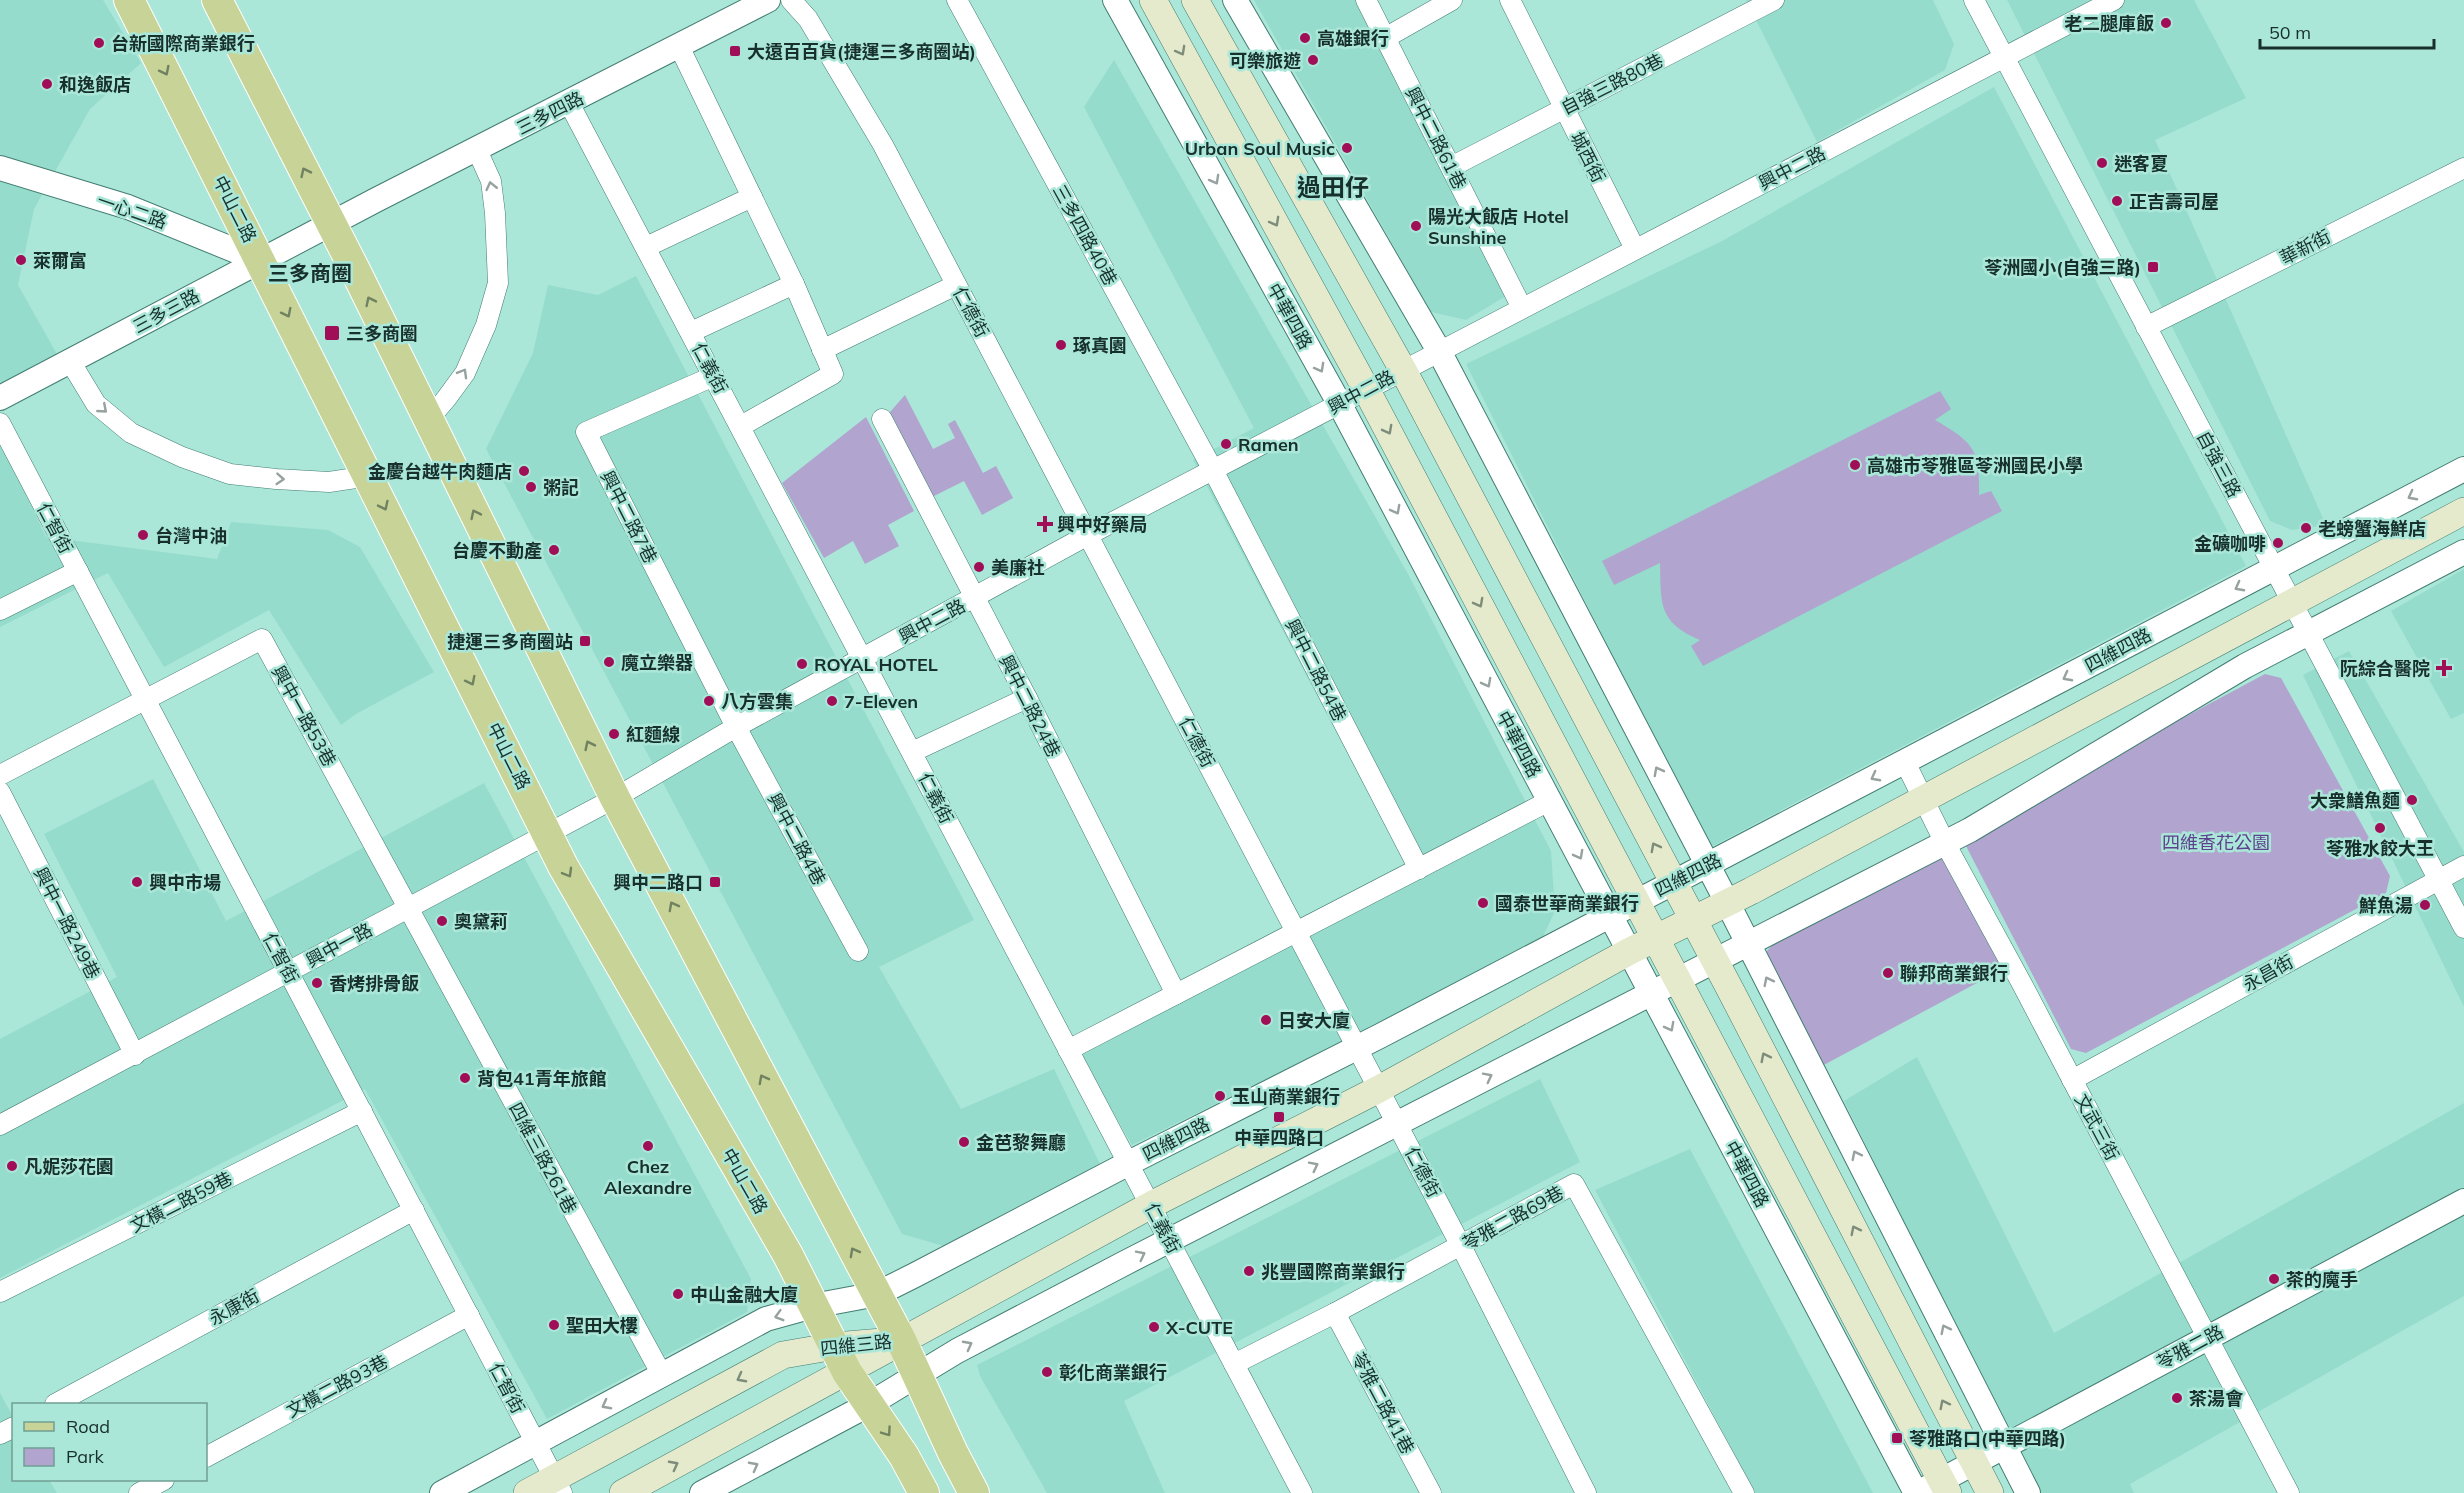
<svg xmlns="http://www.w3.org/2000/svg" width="2464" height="1493" viewBox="0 0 2464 1493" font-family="Mulish,'Noto Sans TC',sans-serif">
<rect width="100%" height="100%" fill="#aae7d9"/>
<!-- built -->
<g fill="#95dccc">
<polygon points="0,0 103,0 141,63 90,109 34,209 18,285 58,356 0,386"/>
<polygon points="1254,0 1356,0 1506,296 1466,320 1431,312"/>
<polygon points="1746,0 1933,0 1954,44 1945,70 1817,142"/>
<polygon points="2007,0 2194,0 2246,98 2155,140 2326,525 2292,530 2270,521"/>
<polygon points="1114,60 1408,574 1551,851 1555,911 1539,945 1132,1145 1077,1049 1412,876 1193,460 1254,428 1084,107"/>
<polygon points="1994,87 2246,566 1709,848 1466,364 1722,241"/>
<polygon points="636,276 974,920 879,967 961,1109 1054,1069 1100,1164 947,1247 902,1234 486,449 533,353 548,285 598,295"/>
<polygon points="0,440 46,537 217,559 231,522 328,530 360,547 434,672 356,714 341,725 269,610 164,667 108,573 0,627"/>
<polygon points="2464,569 2464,713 2451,719 2391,611"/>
<polygon points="2349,651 2464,852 2464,1007 2303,675"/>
<polygon points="153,779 226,921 484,783 751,1279 747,1312 547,1419 365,1089 0,1278 0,1039 117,977 44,834"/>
<polygon points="1917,1057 2054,1333 2464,1103 2464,1296 2130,1484 2134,1493 2039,1493 1844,1101"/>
<polygon points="1540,1079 1580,1162 1124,1401 1165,1493 1047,1493 980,1376 977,1365"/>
<polygon points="1690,1149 1873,1493 1755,1493 1595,1190"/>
<polygon points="0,1393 13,1417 14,1480 49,1480 57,1493 0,1493"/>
</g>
<!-- green -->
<g fill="#b1a4cf">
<path d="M1940 391 1951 409 1935 420C1974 443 1980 449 1979 495L1991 491 2002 511 1703 666 1691 646 1700 640C1658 622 1661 604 1660 563L1614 585 1602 561Z"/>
<polygon points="905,395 933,449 955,438 948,424 955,420 983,473 996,466 1013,498 982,515 964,481 932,497 890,412"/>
<polygon points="866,417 914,511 888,525 899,546 865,564 853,541 824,558 782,483"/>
<polygon points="2265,674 2281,678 2390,876 2386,893 2086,1053 2071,1049 1966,846 1968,833"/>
<polygon points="1945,853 2003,969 1820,1067 1764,966 1767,951 1778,939"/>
</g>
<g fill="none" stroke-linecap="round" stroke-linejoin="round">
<!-- minor casing -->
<g stroke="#437d71" stroke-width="21">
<g id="minor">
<polyline points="791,0 808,19 883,145 1461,1246 1586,1493"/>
<polyline points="957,0 1213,470 1419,869"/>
<polyline points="1366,0 1522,308"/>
<polyline points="1510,0 1635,249"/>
<polyline points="1974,0 2464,928"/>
<polyline points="1385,38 1452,0"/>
<polyline points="679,46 794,284 833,374 741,426"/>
<polyline points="569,103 1302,1493"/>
<polyline points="1451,167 1774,0"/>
<polyline points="646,247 752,197"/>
<polyline points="2146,327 2464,168"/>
<polyline points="691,332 794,284"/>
<polyline points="822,350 956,285"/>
<polyline points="70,361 96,404 131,433 182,457 230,474 276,479 329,482 369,476"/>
<polyline points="714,376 586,432 736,727 858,951"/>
<polyline points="882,419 1027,698 1176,994"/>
<polyline points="428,420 446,399 465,373 486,325 498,283 495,213 491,181 477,150"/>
<polyline points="0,423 562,1493"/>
<polyline points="0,610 78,571"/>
<polyline points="912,752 1027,698"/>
<polyline points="1905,762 1945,843 2022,984 2289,1493"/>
<polyline points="0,775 262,639 662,1375"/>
<polyline points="0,792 135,1055"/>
<polyline points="1068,1050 1549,801"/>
<polyline points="2072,1080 2464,866"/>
<polyline points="0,1125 615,798 736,727 1088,535 2114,0"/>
<polyline points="0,1292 362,1111"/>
<polyline points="1335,1313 1431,1493"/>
<polyline points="1234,1364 1335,1313 1574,1184 1744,1493"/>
<polyline points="55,1404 414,1210"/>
<polyline points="0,1434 14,1427"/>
<polyline points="206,1457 469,1315"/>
<polyline points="139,1493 164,1480"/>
</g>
</g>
<!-- tertiary casing -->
<g stroke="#437d71" stroke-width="26">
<g id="tertiary">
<polyline points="1115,0 1339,403 1916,1493"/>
<polyline points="1235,0 1439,351 1727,902 2028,1493"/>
<polyline points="0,168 128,207 261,261"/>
<polyline points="0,398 376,200 768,0"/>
<polyline points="1923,1490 2464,1201"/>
<polyline points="442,1493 766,1319 813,1306 877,1294 915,1275 1129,1163 1380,1036 2464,469"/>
<polyline points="702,1493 868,1405 957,1351 1123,1264 1970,830 2245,666 2464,552"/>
</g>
</g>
<!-- secondary casing -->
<g stroke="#437d71" stroke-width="28">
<g id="secondary">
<polyline points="1153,0 1366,389 1948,1493"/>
<polyline points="1195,0 1403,370 1732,993 1990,1493"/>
<polyline points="527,1493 783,1355 835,1346 894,1341"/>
<polyline points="623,1493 1151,1205 1379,1089 1630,951 1751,891 2464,511"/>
</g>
</g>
<!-- primary casing -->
<g stroke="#fff" stroke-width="32">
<g id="primary">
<polyline points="129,0 563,866 788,1255 847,1372 904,1456 924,1493"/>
<polyline points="217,0 356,272 615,798 901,1340 953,1453 974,1493"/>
</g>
</g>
<!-- minor -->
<use href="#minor" stroke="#fff" stroke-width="20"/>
<!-- tertiary -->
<use href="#tertiary" stroke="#fff" stroke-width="24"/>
<!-- secondary -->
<use href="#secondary" stroke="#e4eacb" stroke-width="27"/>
<!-- primary -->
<use href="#primary" stroke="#c8d497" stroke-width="30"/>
</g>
<!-- one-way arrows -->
<defs><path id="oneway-chevron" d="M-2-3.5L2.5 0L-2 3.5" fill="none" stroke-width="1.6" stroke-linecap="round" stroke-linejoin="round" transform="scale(1.5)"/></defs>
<g stroke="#7e8d7b">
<use href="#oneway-chevron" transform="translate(1181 51) rotate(61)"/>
<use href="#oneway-chevron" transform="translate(1275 222) rotate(61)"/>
<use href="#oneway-chevron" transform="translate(1388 430) rotate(62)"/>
<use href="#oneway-chevron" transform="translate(1479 603) rotate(62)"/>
<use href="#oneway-chevron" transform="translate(1655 847) rotate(-118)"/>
<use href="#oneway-chevron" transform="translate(1765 1057) rotate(-117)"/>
<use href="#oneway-chevron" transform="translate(1855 1230) rotate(-117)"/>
<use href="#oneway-chevron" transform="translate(741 1378) rotate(152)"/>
<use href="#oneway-chevron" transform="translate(1944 1404) rotate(-117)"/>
<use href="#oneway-chevron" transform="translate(674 1465) rotate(-28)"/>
</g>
<g stroke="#708261">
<use href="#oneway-chevron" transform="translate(165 71) rotate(63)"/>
<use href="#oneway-chevron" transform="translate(305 172) rotate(-116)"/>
<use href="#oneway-chevron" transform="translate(370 301) rotate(-116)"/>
<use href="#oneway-chevron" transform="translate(287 313) rotate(63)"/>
<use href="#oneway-chevron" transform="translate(384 506) rotate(64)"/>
<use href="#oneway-chevron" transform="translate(475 514) rotate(-116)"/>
<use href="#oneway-chevron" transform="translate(471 681) rotate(63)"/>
<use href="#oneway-chevron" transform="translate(589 745) rotate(-116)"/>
<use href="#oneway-chevron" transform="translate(568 873) rotate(60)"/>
<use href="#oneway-chevron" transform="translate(673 906) rotate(-118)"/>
<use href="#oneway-chevron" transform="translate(763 1079) rotate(-118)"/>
<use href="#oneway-chevron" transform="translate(854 1252) rotate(-119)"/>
<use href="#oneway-chevron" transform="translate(887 1432) rotate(55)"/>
</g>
<g stroke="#97a2a0">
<use href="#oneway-chevron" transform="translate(1215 180) rotate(61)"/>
<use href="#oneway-chevron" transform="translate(491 186) rotate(-103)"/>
<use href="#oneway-chevron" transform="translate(1320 368) rotate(61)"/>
<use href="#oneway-chevron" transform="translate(463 373) rotate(-60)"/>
<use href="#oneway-chevron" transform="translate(103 409) rotate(41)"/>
<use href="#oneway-chevron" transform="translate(280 479) rotate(4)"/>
<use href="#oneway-chevron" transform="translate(2412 496) rotate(152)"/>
<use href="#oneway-chevron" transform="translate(1396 510) rotate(62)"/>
<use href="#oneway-chevron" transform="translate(2239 587) rotate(152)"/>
<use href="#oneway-chevron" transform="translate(2067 677) rotate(152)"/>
<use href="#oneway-chevron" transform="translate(1487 683) rotate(62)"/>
<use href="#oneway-chevron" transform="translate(1658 771) rotate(-118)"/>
<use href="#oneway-chevron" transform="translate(1875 777) rotate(152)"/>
<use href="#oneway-chevron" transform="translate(1579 855) rotate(62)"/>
<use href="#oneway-chevron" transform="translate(1768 981) rotate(-117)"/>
<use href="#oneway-chevron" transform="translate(1670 1027) rotate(62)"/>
<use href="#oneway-chevron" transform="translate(1488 1077) rotate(-27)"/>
<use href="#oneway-chevron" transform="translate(1856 1155) rotate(-117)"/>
<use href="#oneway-chevron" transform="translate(1314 1166) rotate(-27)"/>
<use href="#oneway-chevron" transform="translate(1141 1255) rotate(-27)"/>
<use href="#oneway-chevron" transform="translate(779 1316) rotate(164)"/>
<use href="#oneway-chevron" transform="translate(1945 1329) rotate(-117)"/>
<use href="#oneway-chevron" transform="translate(968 1345) rotate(-28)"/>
<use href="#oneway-chevron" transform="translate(606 1405) rotate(152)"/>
<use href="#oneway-chevron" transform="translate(754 1466) rotate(-28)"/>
</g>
<!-- markers -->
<g fill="#9f0e57" stroke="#aae7d9" stroke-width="2">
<circle cx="2166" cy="23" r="6"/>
<circle cx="1305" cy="38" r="6"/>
<circle cx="99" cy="43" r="6"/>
<rect x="729" y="45" width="12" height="12" rx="3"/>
<circle cx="1313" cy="60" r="6"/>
<circle cx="47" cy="84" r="6"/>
<circle cx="1347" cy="148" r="6"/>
<circle cx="2102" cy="163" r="6"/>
<circle cx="2117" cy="201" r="6"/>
<circle cx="1416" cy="226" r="6"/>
<circle cx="21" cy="260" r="6"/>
<rect x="2147" y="261" width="12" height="12" rx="3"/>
<rect x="324" y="325" width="16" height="16" rx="3"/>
<circle cx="1061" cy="345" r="6"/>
<circle cx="1226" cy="444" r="6"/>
<circle cx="1855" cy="465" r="6"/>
<circle cx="524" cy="471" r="6"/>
<circle cx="531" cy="487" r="6"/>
<path d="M1042 515h6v6h6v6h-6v6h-6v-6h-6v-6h6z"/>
<circle cx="2306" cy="528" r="6"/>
<circle cx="143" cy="535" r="6"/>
<circle cx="2278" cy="543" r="6"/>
<circle cx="554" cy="550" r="6"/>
<circle cx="979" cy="567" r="6"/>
<rect x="579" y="635" width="12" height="12" rx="3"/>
<circle cx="609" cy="662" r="6"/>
<circle cx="802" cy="664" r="6"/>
<path d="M2441 659h6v6h6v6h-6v6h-6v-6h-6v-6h6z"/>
<circle cx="709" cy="701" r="6"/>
<circle cx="832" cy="701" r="6"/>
<circle cx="614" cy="734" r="6"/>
<circle cx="2412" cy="800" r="6"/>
<circle cx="2380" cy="828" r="6"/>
<circle cx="137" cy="882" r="6"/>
<rect x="709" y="876" width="12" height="12" rx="3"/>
<circle cx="1483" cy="903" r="6"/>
<circle cx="2425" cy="905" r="6"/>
<circle cx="442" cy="921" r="6"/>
<circle cx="1888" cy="973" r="6"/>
<circle cx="317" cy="983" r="6"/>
<circle cx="1266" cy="1020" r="6"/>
<circle cx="465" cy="1078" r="6"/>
<circle cx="1220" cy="1096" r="6"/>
<rect x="1273" y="1111" width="12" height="12" rx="3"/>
<circle cx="964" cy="1142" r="6"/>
<circle cx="648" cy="1146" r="6"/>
<circle cx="12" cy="1166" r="6"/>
<circle cx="1249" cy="1271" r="6"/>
<circle cx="2274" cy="1279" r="6"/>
<circle cx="678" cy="1294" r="6"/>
<circle cx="554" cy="1325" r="6"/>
<circle cx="1154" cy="1327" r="6"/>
<circle cx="1047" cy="1372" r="6"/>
<circle cx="2177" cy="1398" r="6"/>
<rect x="1891" y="1432" width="12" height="12" rx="3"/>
</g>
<g text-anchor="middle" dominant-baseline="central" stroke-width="5" stroke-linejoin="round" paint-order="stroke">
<!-- poi labels -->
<g font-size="18" font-weight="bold" fill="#18302b" stroke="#aae7d9" text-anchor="start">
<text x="2154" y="23" text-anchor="end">老二腿庫飯</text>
<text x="1317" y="38">高雄銀行</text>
<text x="111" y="43">台新國際商業銀行</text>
<text x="747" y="51">大遠百百貨(捷運三多商圈站)</text>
<text x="1301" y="60" text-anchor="end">可樂旅遊</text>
<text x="59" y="84">和逸飯店</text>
<text x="1335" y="148" text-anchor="end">Urban Soul Music</text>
<text x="2114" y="163">迷客夏</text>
<text x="2129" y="201">正吉壽司屋</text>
<text x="1428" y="216">陽光大飯店 Hotel<tspan x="1428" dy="21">Sunshine</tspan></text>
<text x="33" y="260">萊爾富</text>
<text x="2141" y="267" text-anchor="end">苓洲國小(自強三路)</text>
<text x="346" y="333">三多商圈</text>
<text x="1073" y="345">琢真園</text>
<text x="1238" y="444">Ramen</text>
<text x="1867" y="465">高雄市苓雅區苓洲國民小學</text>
<text x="512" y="471" text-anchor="end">金慶台越牛肉麵店</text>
<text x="543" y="487">粥記</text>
<text x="1057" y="524">興中好藥局</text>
<text x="2318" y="528">老螃蟹海鮮店</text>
<text x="155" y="535">台灣中油</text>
<text x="2266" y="543" text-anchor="end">金礦咖啡</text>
<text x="542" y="550" text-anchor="end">台慶不動產</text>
<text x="991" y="567">美廉社</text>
<text x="573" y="641" text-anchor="end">捷運三多商圈站</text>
<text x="621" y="662">魔立樂器</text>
<text x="814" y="664">ROYAL HOTEL</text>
<text x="2430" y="668" text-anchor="end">阮綜合醫院</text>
<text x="721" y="701">八方雲集</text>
<text x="844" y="701">7-Eleven</text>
<text x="626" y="734">紅麵線</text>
<text x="2400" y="800" text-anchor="end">大衆鱔魚麵</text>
<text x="2380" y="848" text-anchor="middle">苓雅水餃大王</text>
<text x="149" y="882">興中市場</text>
<text x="703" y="882" text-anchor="end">興中二路口</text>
<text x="1495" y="903">國泰世華商業銀行</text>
<text x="2413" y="905" text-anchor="end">鮮魚湯</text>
<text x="454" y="921">奧黛莉</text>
<text x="1900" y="973">聯邦商業銀行</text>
<text x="329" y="983">香烤排骨飯</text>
<text x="1278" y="1020">日安大廈</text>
<text x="477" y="1078">背包41青年旅館</text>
<text x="1232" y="1096">玉山商業銀行</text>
<text x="1279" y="1137" text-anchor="middle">中華四路口</text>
<text x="976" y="1142">金芭黎舞廳</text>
<text x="24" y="1166">凡妮莎花園</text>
<text x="648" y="1166" text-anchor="middle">Chez<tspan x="648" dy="21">Alexandre</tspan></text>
<text x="1261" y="1271">兆豐國際商業銀行</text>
<text x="2286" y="1279">茶的魔手</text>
<text x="690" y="1294">中山金融大廈</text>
<text x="566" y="1325">聖田大樓</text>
<text x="1166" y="1327">X-CUTE</text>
<text x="1059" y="1372">彰化商業銀行</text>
<text x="2189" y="1398">茶湯會</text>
<text x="1909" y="1438">苓雅路口(中華四路)</text>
</g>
<!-- street labels -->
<g font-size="18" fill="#18302b" stroke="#aae7d9">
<text transform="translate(1612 84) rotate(-27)">自強三路80巷</text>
<text transform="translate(550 113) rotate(-27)">三多四路</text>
<text transform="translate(1436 138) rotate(63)">興中二路61巷</text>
<text transform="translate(1588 157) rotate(63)">城西街</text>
<text transform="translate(1792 168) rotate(-27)">興中二路</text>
<text transform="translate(235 209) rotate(63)">中山二路</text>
<text transform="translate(132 211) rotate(19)">一心二路</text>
<text transform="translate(1085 235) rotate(61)">三多四路40巷</text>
<text transform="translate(2305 247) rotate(-27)">華新街</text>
<text transform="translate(166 311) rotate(-28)">三多三路</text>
<text transform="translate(971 312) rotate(62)">仁德街</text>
<text transform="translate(1290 316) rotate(61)">中華四路</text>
<text transform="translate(710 368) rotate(62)">仁義街</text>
<text transform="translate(1361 392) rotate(-28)">興中二路</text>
<text transform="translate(2219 464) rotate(62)">自強三路</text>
<text transform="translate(629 517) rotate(63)">興中二路7巷</text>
<text transform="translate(55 528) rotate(62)">仁智街</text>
<text transform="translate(932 621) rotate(-28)">興中二路</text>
<text transform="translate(2118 650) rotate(-28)">四維四路</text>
<text transform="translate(1316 670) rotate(63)">興中二路54巷</text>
<text transform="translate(1030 706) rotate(63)">興中二路24巷</text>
<text transform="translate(304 716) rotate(61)">興中一路53巷</text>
<text transform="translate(1197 742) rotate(62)">仁德街</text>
<text transform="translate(1519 744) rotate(62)">中華四路</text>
<text transform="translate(509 756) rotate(63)">中山二路</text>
<text transform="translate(936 798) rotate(63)">仁義街</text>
<text transform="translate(797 839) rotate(62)">興中二路4巷</text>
<text transform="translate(1688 875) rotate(-27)">四維四路</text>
<text transform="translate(67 923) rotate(63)">興中一路249巷</text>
<text transform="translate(339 945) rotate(-28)">興中一路</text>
<text transform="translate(281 958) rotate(62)">仁智街</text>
<text transform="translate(2268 973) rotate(-29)">永昌街</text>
<text transform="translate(2097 1127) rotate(62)">文武三街</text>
<text transform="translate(1176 1139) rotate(-27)">四維四路</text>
<text transform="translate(543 1158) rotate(62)">四維三路261巷</text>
<text transform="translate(1423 1172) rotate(62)">仁德街</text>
<text transform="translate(1747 1174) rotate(62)">中華四路</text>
<text transform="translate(745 1181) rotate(60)">中山二路</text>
<text transform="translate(181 1202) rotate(-27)">文橫二路59巷</text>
<text transform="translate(1513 1218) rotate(-29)">苓雅二路69巷</text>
<text transform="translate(1163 1228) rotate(62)">仁義街</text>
<text transform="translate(234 1307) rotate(-29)">永康街</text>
<text transform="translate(856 1345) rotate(-6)">四維三路</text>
<text transform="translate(2190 1347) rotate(-28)">苓雅二路</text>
<text transform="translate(337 1386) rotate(-28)">文橫二路93巷</text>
<text transform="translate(507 1388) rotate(62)">仁智街</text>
<text transform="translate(1383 1403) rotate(62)">苓雅二路41巷</text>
</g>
<!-- park labels -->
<g font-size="18" fill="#5e418d" stroke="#aae7d9">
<text x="2216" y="842">四維香花公園</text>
</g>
<!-- quarter labels -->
<g font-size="21" font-weight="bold" fill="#18302b" stroke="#aae7d9">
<text x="310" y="273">三多商圈</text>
</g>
<!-- district labels -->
<g font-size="24" font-weight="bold" fill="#18302b" stroke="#aae7d9">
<text x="1333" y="187">過田仔</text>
</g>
</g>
<!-- legend -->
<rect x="12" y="1403" width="195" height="78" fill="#aae7d9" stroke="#709e93" stroke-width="1.5"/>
<rect x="24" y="1422" width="30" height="9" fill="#c8d497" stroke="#709e93" stroke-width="1.5"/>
<text x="66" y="1433" font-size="18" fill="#18302b">Road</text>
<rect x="24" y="1448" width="30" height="18" fill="#b1a4cf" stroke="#709e93" stroke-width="1.5"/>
<text x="66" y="1463" font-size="18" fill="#18302b">Park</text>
<!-- scale -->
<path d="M2260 39v9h174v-9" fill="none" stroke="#18302b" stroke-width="3"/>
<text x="2269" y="39" font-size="18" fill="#18302b" stroke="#aae7d9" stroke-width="4.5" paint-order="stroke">50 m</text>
</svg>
